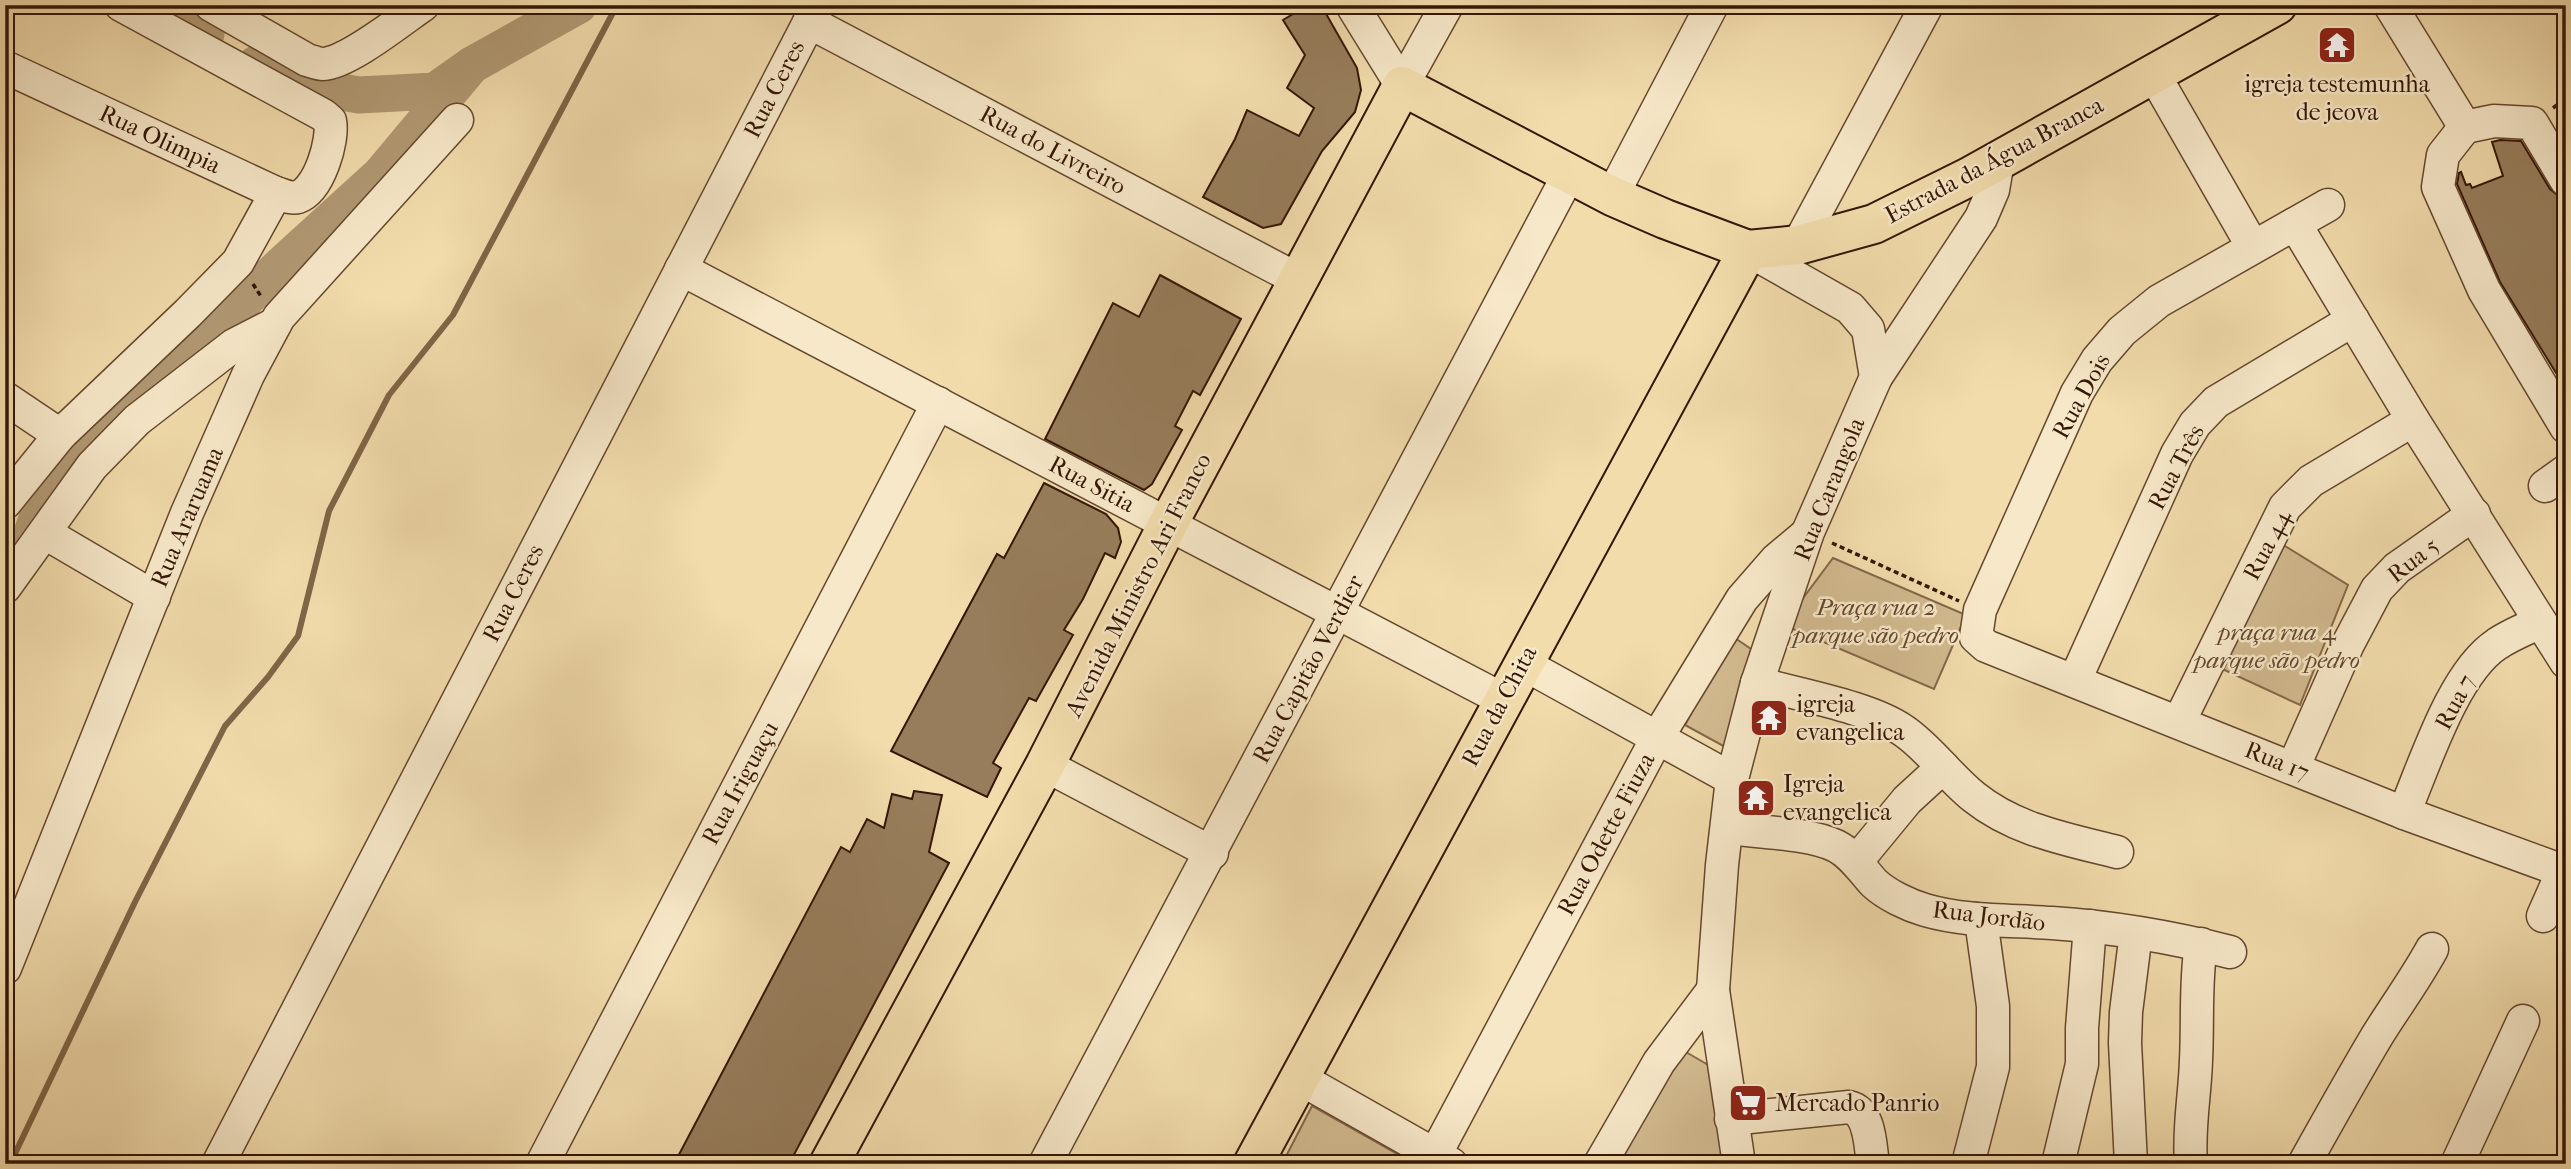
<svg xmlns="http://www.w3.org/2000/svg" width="2571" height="1169" viewBox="0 0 2571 1169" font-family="'IM FELL French Canon',serif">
<rect width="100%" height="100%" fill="#f2dcac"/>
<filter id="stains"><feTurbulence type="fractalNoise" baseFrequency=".00286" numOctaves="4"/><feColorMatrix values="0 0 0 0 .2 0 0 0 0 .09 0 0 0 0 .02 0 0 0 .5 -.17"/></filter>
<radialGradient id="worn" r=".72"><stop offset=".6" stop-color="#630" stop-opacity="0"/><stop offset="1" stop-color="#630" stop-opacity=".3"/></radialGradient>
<!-- green -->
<g fill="#d2ba8f" stroke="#83684a" stroke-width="2">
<polygon points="2277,541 2348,585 2300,705 2220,668"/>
<polygon points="1833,558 1966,615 1934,689 1786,626 1792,613"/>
<polygon points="1732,636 1751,649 1727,748 1685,725"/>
<polygon points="1679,1048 1717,1070 1728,1164 1619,1164"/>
<polygon points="1312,1106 1415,1164 1282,1164"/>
</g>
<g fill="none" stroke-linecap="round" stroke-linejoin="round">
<!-- stream -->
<polyline stroke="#7f6547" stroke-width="6" points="10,1164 135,902 225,726 268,677 298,636 329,511 389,395 453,315 617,5"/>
<!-- river -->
<g stroke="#b19973" stroke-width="37">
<polyline points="155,5 206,34"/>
<polyline points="256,64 289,83 359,95 435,91 472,65 579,5"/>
<polyline points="21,556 26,550 53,473 95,439 152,378 228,317 280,266 380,175 472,65"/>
</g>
</g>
<!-- building -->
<g fill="#977d5b" stroke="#341604" stroke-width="2">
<polygon points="1308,5 1321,5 1357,68 1361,90 1355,112 1322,151 1281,224 1263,228 1203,197 1235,139 1247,110 1299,136 1314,108 1287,88 1305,55 1283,20"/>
<polygon points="2500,140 2521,141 2550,189 2560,197 2566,218 2566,389 2500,282 2457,184 2459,173 2461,172 2466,185 2470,184 2472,188 2503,176 2492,142"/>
<polygon points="1160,275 1241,319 1200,395 1193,391 1175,426 1182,430 1152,484 1144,490 1045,439 1113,303 1139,317"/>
<polygon points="1044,483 1106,514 1118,528 1121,542 1115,558 1105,553 1083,599 1064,630 1073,635 1036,701 1029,698 993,763 1001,768 987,797 891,751 997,554 1004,558"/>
<polygon points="914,791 942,795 929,852 949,863 789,1164 674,1164 841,847 850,852 867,819 884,828 892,794 912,799"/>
</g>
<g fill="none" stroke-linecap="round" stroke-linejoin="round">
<!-- minor casing -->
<g stroke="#64482e" stroke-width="35">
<g id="minor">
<path d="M211 5 307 60C311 61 318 64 323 64 348 63 401 20 423 5"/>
<polyline points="1352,5 1402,86 1447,5"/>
<polyline points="2390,5 2465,127 2494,121 2532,123 2566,180"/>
<polyline points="809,22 1297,279"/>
<path d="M5 67 276 193C283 195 291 199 298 197 319 190 334 140 330 121L323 115 121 5"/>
<polyline points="2153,73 2253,247"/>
<polyline points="2465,127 2443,155 2438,187 2484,290 2566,427"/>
<polyline points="1612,196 1712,5"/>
<polyline points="2328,205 2159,301 2122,331 2097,360 2077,393 1980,610 1976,637 1986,646 2404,813 2563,871 2566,865"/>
<polyline points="2295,224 2413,420 2566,662"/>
<polyline points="1798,245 1927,5"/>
<polyline points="681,269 1502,699"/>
<polyline points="1876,377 1981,218 1993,190 1998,161"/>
<polyline points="5,398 60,435"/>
<polyline points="2545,486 2566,471"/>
<polyline points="5,503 60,435 188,313 238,262 276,193"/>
<polyline points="45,533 154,597"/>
<polyline points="5,587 92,466 137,420 234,345 275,324"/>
<polyline points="1522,663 1732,779"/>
<polyline points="2075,680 2177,454 2195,424 2216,402 2353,320"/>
<path d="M1757 683C1799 695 1870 707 1904 731 1930 749 1949 777 1974 797 2015 830 2066 839 2117 852"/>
<polyline points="2179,722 2285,507 2311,481 2413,420"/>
<polyline points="1045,765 1212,853"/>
<polyline points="2293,768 2348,644 2377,589 2397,568 2474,514"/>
<path d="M2404 813C2425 764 2453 673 2497 644 2510 635 2526 629 2540 622"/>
<path d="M1727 828C1757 832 1810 833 1836 846 1852 854 1862 870 1874 883 1887 895 1908 905 1925 910 1966 922 2010 920 2052 923 2112 927 2172 937 2230 952"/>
<polyline points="1856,862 1907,800 1943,767"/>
<polyline points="2543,916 2563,871"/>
<polyline points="5,968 187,513 248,375 279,317 457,120"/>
<polyline points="1299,1078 1451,1164"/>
<path d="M1731 1119 1849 1107C1871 1112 1870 1146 1873 1164"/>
<polyline points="1435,1155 1657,738 1742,599 1776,560 1807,534"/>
<polyline points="218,1164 818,5"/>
<polyline points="542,1164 938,403"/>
<polyline points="1045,1164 1569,174"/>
<polyline points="1600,1164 1659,1062 1713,990"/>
<polyline points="1739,1164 1713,990 1722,865 1732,779 1757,683 1808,532 1876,377 1868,329 1850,308 1748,250"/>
<polyline points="1968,1164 1993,1067 1993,1006 1981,920"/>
<polyline points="2058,1164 2082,1064 2082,1028 2090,926"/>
<polyline points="2131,1164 2125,1043 2126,1012 2136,933"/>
<path d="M2191 1164C2188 1129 2195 1095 2196 1060 2198 1021 2195 983 2201 944"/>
<path d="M2304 1164C2328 1121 2352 1078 2377 1036 2395 1007 2415 980 2432 949"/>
<polyline points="2457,1164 2523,1021"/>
</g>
</g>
<!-- major casing -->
<g stroke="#341604" stroke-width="42">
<g id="major">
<polyline points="829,1164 1045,765 1168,524 1402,86 1612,196 1665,219 1748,250 1798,245 1874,224 1969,177 2277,5"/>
<polyline points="1253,1164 1748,250"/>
</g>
</g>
<!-- path -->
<g stroke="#341604" stroke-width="3.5" stroke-dasharray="5 3.5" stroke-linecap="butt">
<polyline points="2553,108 2566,98"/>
<polyline points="253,284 262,298"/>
<polyline points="1832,543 1959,601"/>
</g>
<!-- minor -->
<use href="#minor" stroke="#f7e8c9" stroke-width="32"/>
<!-- major -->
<use href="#major" stroke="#f2dcac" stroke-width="38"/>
</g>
<!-- icons -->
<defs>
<g id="temple-square" transform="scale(2.0125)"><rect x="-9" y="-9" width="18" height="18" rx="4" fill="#8f2418" stroke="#f7e8c9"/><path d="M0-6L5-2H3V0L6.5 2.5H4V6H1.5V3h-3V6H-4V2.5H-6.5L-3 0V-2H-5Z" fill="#fff"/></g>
<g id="supermarket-square" transform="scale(2.0125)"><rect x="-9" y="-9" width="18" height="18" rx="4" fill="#8f2418" stroke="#f7e8c9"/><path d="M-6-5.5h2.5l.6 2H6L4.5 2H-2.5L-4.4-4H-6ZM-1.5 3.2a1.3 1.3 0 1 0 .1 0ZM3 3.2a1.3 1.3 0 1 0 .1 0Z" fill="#fff"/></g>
</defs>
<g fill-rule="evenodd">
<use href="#temple-square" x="2337" y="45"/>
<use href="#temple-square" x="1769" y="718"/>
<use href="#temple-square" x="1756" y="798"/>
<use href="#supermarket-square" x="1748" y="1103"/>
</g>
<g text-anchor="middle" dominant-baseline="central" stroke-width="5" stroke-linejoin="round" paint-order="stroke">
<!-- poi labels -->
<g font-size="24" fill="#341604" stroke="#f7e8c9" text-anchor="start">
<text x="2337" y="84" text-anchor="middle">igreja testemunha<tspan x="2337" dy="28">de jeova</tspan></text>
<text x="1796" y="704">igreja<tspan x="1796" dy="28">evangelica</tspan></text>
<text x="1783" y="784">Igreja<tspan x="1783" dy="28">evangelica</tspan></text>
<text x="1775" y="1103">Mercado Panrio</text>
</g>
<!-- street labels -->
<g font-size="24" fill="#341604" stroke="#f7e8c9">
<text transform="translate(774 89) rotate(-63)">Rua Ceres</text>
<text transform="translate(160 139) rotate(25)">Rua Olimpia</text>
<text transform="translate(1053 150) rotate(28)">Rua do Livreiro</text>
<text transform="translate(1994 160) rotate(-28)">Estrada da Água Branca</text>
<text transform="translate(2081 396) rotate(-61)">Rua Dois</text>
<text transform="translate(2176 467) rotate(-62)">Rua Três</text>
<text transform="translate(1092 484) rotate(28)">Rua Sitia</text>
<text transform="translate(1829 489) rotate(-68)">Rua Carangola</text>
<text transform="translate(187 517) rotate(-67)">Rua Araruama</text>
<text transform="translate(2267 545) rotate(-62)">Rua 44</text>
<text transform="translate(2413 560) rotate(-38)">Rua 5</text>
<text transform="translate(1138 585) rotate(-63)">Avenida Ministro Ari Franco</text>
<text transform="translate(513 593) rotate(-63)">Rua Ceres</text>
<text transform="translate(1308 669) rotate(-62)">Rua Capitão Verdier</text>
<text transform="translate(2455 702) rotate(-62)">Rua 7</text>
<text transform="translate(1499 706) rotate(-62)">Rua da Chita</text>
<text transform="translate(2277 761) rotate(22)">Rua 17</text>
<text transform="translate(740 783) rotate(-62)">Rua Iriguaçu</text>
<text transform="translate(1606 834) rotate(-62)">Rua Odette Fiuza</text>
<text transform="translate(1989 916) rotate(7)">Rua Jordão</text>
</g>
<!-- park labels -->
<g font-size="24" font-style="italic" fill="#63472e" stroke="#f7e8c9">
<text x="1876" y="607">Praça rua 2<tspan x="1876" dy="28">parque são pedro</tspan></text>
<text x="2277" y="632">praça rua 4<tspan x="2277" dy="28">parque são pedro</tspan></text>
</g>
</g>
<!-- margin -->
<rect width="2571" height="1169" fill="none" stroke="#f2dcac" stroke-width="28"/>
<rect x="7" y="7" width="2557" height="1155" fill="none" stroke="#341604" stroke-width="3.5"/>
<rect x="14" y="14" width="2543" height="1141" fill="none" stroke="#341604" stroke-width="2"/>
<rect width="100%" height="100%" filter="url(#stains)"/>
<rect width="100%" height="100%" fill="url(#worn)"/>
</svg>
